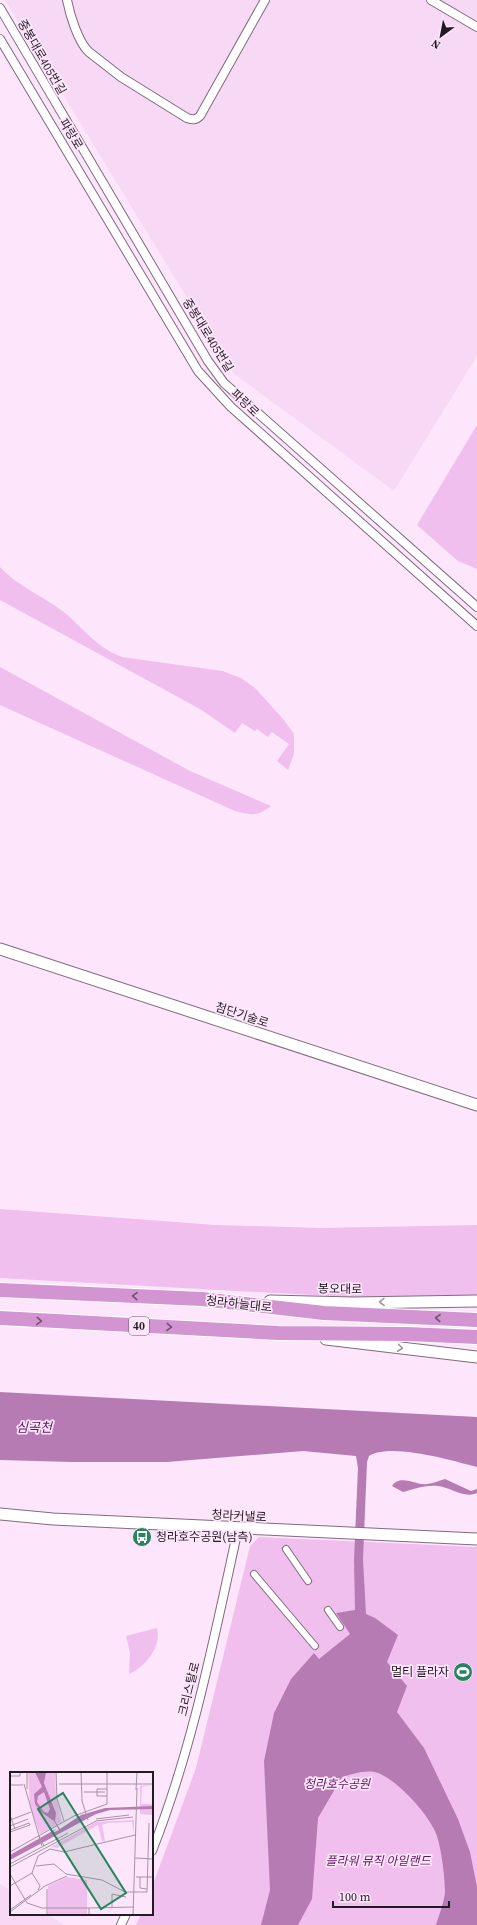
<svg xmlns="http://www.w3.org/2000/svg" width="477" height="1925" viewBox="0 0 477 1925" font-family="'Source Serif 4','Noto Sans KR',serif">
<rect width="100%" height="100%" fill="#fde5fb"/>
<!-- built -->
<g fill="#f7d9f5">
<polygon points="5,0 477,0 477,356 394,491 233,373"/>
<polygon points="0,1884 11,1891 11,1914 47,1914 64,1925 0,1925"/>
</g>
<!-- green -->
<g fill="#f0bfed">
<polygon points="477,425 477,569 458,561 417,525"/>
<path d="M0 567C18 587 44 596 65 613 85 630 96 647 122 657L222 671 241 678 255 688 283 719 294 734V754L288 770 277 761 289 744 272 732 268 737 257 729 255 731 242 723 235 733 200 709 0 600Z"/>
<path d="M0 667 190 771 271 806C257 817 251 815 235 811L0 705Z"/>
<polygon points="0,1209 216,1225 320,1228 477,1225 477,1296 349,1297 0,1278"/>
<polygon points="259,1537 477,1547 477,1925 136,1925 141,1914 152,1914 152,1887 196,1768 250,1546"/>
<path d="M157 1628C162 1647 145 1667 129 1674L130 1653 126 1636Z"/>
</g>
<!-- water -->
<g fill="#b77bb4">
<path d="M0 1392 477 1417V1467C454 1461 390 1442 369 1456L367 1462 363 1560 366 1614 375 1618 398 1635 387 1662 407 1686 397 1712 424 1748 458 1819 470 1852 477 1887V1925H436C439 1915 444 1903 445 1892 445 1877 441 1842 434 1829 424 1810 398 1781 378 1773 366 1769 353 1774 342 1777L318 1818 312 1899 298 1925H261L270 1890 264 1761 274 1713 291 1679 314 1653 319 1659 350 1634 336 1613 355 1610 354 1560 358 1468 356 1456 303 1451 167 1462H71L0 1460Z"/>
<path d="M445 1479 471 1491 477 1489V1493C464 1499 451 1487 437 1486 425 1485 415 1489 403 1492L392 1486C399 1475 413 1483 422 1484 430 1485 438 1481 445 1479Z"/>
</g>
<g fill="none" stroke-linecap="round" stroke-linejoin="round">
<!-- pedestrian casing -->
<g stroke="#806b7e" stroke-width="8">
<g id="pedestrian">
<polyline points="286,1549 308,1581"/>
<polyline points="254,1574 315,1646"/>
<polyline points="328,1610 340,1627"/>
</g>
</g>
<!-- minor casing -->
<g stroke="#806b7e" stroke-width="10">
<g id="minor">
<path d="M67 0C70 15 78 42 89 52L121 77 187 118C193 120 196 120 200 116L265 0"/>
<polyline points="431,0 477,27"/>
<polyline points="0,8 208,361 224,383 477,607"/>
<polyline points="0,39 198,371 231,407 477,626"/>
<path d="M152 1851C193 1747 214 1638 238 1529"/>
<polyline points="121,1925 126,1914"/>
</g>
</g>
<!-- tertiary casing -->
<g stroke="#806b7e" stroke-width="13">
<g id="tertiary">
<polyline points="0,949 477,1105"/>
<polyline points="270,1301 353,1303 477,1301"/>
<polyline points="326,1339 477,1357"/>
<polyline points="0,1514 53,1519 477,1539"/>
</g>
</g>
<!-- trunk casing -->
<g stroke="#fff" stroke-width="16">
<g id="trunk">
<polyline points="0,1290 202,1299 324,1313 477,1320"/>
<polyline points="0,1318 278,1333 407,1334 477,1337"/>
</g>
</g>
<!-- pedestrian -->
<use href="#pedestrian" stroke="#fff" stroke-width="6"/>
<!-- minor -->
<use href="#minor" stroke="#fff" stroke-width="8"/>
<!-- tertiary -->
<use href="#tertiary" stroke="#fff" stroke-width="11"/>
<!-- trunk -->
<use href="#trunk" stroke="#d394d2" stroke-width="14"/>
</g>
<!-- one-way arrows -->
<defs><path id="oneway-chevron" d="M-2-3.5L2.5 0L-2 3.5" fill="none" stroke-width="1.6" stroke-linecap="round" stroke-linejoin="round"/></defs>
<g stroke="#725172">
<use href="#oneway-chevron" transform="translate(135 1296) rotate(-177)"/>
<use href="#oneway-chevron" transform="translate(438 1318) rotate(-178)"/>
<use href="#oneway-chevron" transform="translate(39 1321) rotate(3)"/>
<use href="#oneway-chevron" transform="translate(169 1327) rotate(3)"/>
</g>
<g stroke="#9c989c">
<use href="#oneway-chevron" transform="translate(382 1302) rotate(179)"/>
<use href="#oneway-chevron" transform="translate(400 1348) rotate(7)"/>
</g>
<!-- icons -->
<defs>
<g id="bus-disc" transform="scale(1)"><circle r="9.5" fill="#26855d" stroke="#fde5fb"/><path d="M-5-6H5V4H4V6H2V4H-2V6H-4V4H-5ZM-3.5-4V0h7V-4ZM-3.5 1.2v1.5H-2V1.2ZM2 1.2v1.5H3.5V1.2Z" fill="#fff"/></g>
<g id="stadium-disc" transform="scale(1)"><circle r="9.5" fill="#26855d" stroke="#fde5fb"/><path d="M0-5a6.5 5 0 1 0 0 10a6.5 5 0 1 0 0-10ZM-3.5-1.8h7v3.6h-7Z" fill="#fff"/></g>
</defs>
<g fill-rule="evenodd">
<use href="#bus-disc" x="142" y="1537"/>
<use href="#stadium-disc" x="463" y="1672"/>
</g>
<g text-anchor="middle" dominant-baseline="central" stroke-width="3.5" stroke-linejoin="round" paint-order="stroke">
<!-- shield labels -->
<rect fill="#fde5fb" stroke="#645864" stroke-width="1" x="129" y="1317" width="20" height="18" rx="3"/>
<g font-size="11" font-weight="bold" fill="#231b23">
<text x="139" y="1326">40</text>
</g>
<!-- street labels -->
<g font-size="12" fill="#231b23" stroke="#fde5fb">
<text transform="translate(42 57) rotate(60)">중봉대로405번길</text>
<text transform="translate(71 134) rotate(59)">파랑로</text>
<text transform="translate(208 335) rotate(58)">중봉대로405번길</text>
<text transform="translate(245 403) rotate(44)">파랑로</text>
<text transform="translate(242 1015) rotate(18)">첨단기술로</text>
<text transform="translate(340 1289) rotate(1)">봉오대로</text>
<text transform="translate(239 1304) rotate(6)">청라하늘대로</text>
<text transform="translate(239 1516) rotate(3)">청라커낼로</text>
<text transform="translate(189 1689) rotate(-76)">크리스탈로</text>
</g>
<!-- poi labels -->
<g font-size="12" fill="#231b23" stroke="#fde5fb" text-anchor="start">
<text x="156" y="1537">청라호수공원(남측)</text>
<text x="449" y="1672" text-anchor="end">멀티 플라자</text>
</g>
<!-- park labels -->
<g font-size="12" font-style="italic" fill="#601860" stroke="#fde5fb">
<text x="337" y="1784">청라호수공원</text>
<text x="378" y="1861">플라워 뮤직 아일랜드</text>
</g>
<!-- water labels -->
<g font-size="13" font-style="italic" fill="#5e155e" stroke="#fde5fb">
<text x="34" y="1427">심곡천</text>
</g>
</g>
<!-- overview -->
<g transform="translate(10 1772)">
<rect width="143" height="143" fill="#fde5fb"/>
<path d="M18 0H45L46 23 52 50 30 62 20 35ZM143 13 132 15 131 32H143V43L130 42V14ZM124 48V62L122 50 98 51 92 53 95 69H92L88 53 47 76 41 75 86 50ZM57 105 77 108V143H38V114Z" fill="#f0bfed"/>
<path d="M25 0H36L34 11 46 41 45 49 50 57 71 43 95 36 143 34V37L100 38 86 42 0 88V83L46 57 42 61 49 58 44 49 31 40 25 32 24 22 32 15ZM34 20 40 37 38 41 34 40 27 30 28 24Z" fill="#b77bb4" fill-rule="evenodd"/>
<path fill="none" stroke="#a694a5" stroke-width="1" d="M17 0V17M46 0 47 27 54 49M71 0 72 29 78 48M0 4H10V0M14 12 29 64M49 12H68M68 12H143M0 13H13M97 17H87V24H97M126 18 127 0M74 20H95M0 43 5 57M86 47 119 43M0 48 21 40M0 54 18 47M0 58 19 51M0 60 20 53 19 51M32 74 29 64 34 74M0 80 64 44 97 32V0M125 86 143 87M0 92 58 61M26 94 44 92 56 102 92 108 115 120H137L139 51M0 95 86 49 123 45M22 101 30 114 28 118M0 102 17 131 32 136M126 105H143M130 105V116L137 117M0 114 22 101 28 84 40 77 54 80 125 63M37 117V143M102 135V122L116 125M32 136H79M0 138 21 123M0 140 35 114 57 104M79 143V136L124 135M123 143 127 16"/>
<path fill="#26855d" fill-opacity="0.15" stroke="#26855d" stroke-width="2" d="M53 21 116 121 91 137 28 37Z"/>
<rect width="143" height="143" fill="none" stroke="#231b23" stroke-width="2"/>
</g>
<!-- north arrow -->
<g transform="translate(441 36) rotate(212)" stroke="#fde5fb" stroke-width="3" paint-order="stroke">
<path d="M0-3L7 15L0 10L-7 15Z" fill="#231b23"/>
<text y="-6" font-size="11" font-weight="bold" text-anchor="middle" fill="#231b23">N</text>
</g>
<!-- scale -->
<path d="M333 1901v6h116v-6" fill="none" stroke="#231b23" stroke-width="2"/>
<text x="339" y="1901" font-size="12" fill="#231b23" stroke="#fde5fb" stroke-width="3" paint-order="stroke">100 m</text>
</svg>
